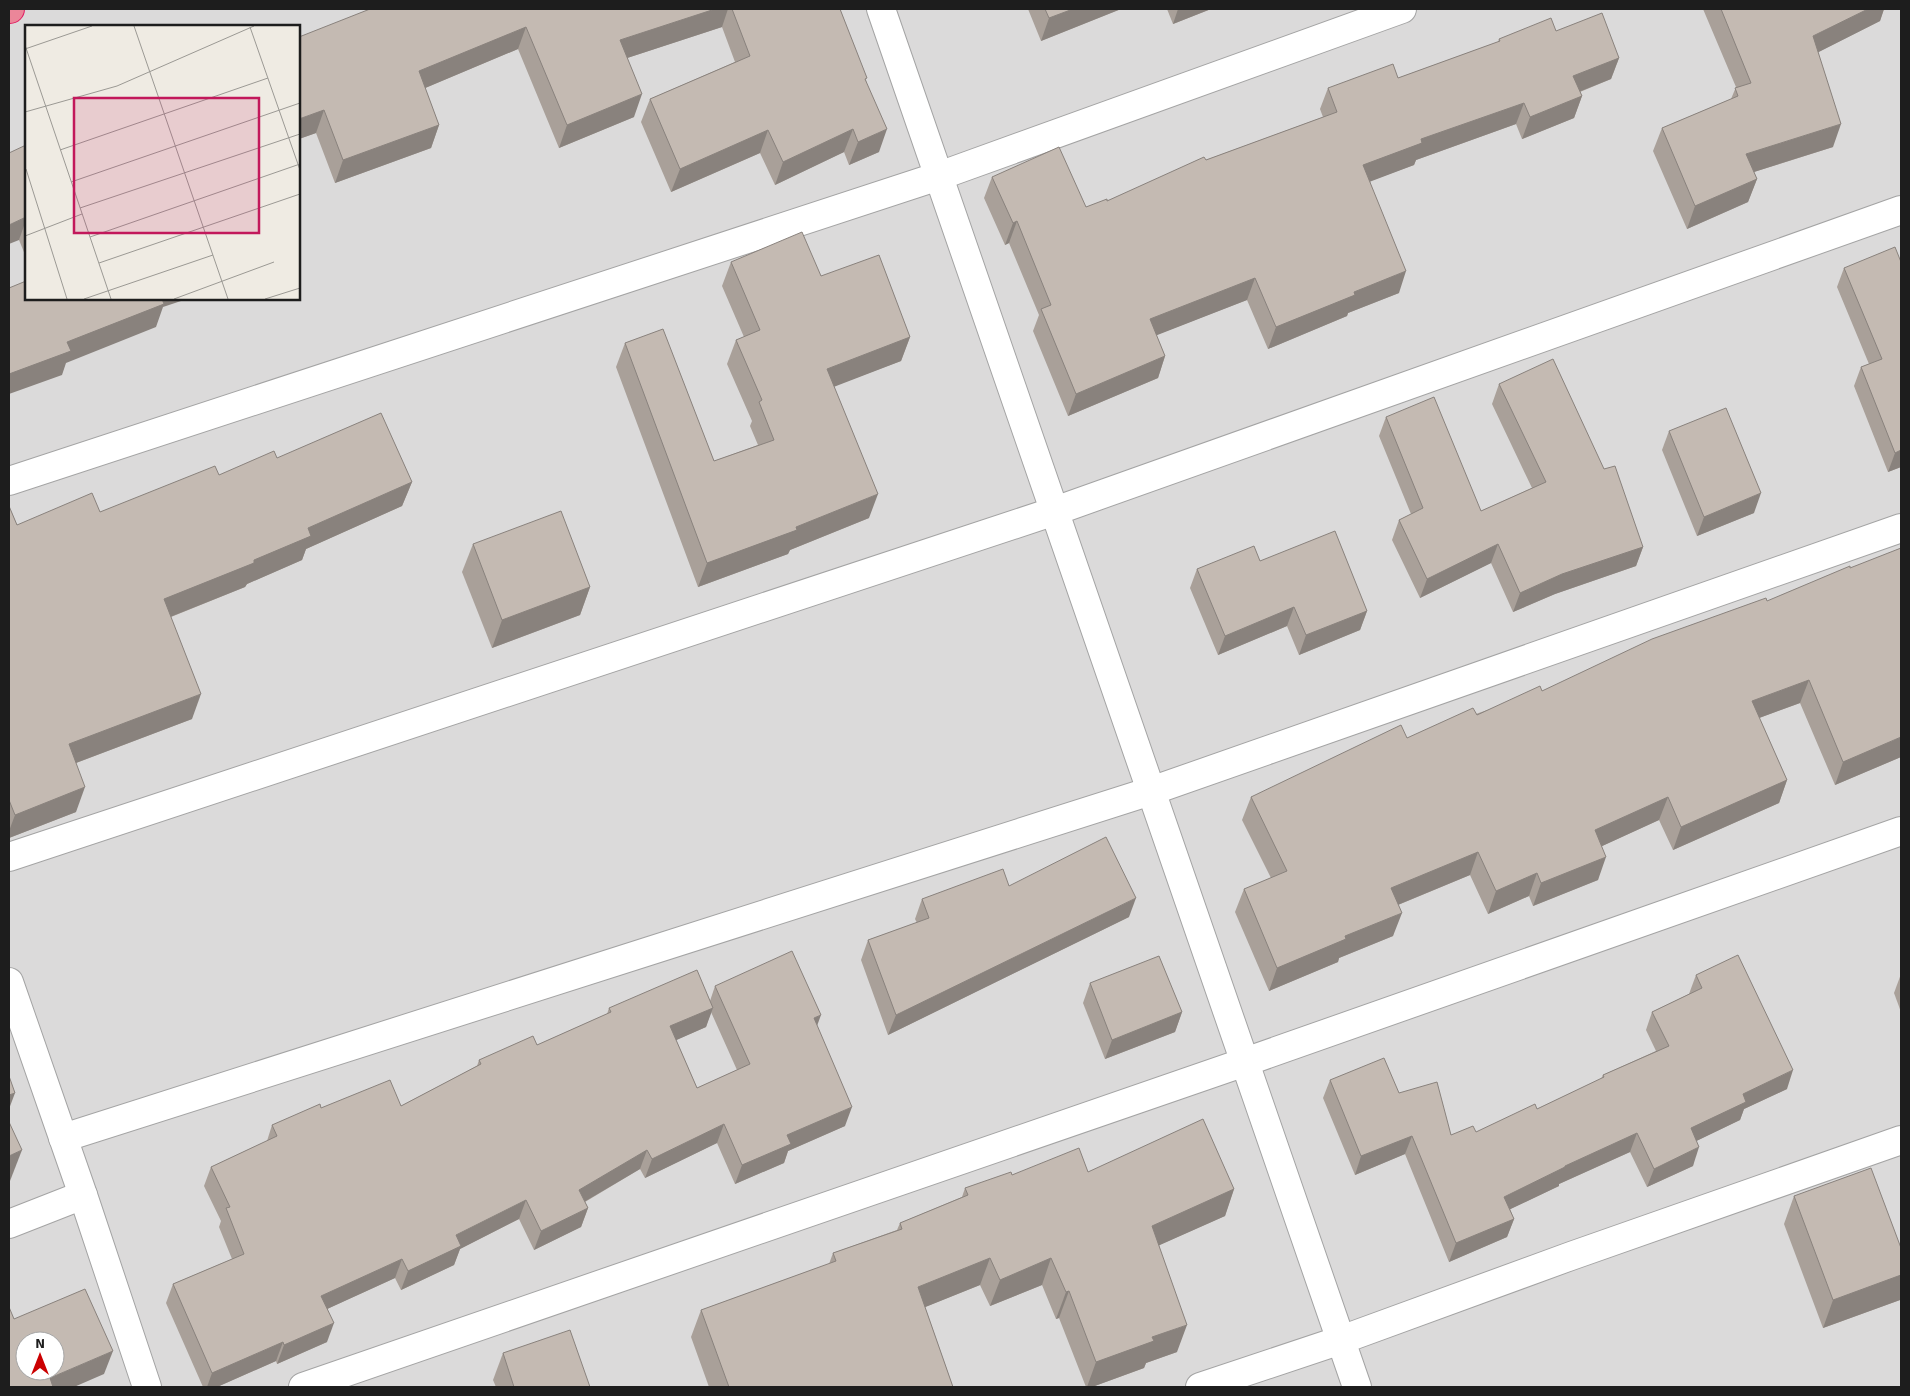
<svg xmlns="http://www.w3.org/2000/svg" width="1910" height="1396" viewBox="0 0 1910 1396" font-family="Signika,sans-serif">
<rect width="100%" height="100%" fill="#efebe3"/>
<!-- residential -->
<path fill="#dbdada" fill-rule="evenodd" d="M9 9H1901V1387H9ZM26 26H299V299H26ZM25 1341H55V1371H25Z"/>
<g fill="none" stroke-linecap="round" stroke-linejoin="round">
<!-- minor casing -->
<g stroke="#a4a4a4" stroke-width="30">
<g id="minor">
<polyline points="881,9 1357,1387"/>
<polyline points="9,481 939,176 1402,9"/>
<polyline points="9,857 1055,511 1901,210"/>
<polyline points="9,982 83,1195 147,1387"/>
<polyline points="63,1138 1151,791 1901,528"/>
<polyline points="9,1224 83,1195"/>
<polyline points="303,1387 1245,1062 1901,831"/>
<polyline points="1200,1387 1341,1340 1571,1256 1901,1140"/>
</g>
</g>
<!-- highway casing -->
<g stroke="#e11b60" stroke-width="30">
<polyline id="highway" points="9,9 10,9"/>
</g>
<!-- minor -->
<use href="#minor" stroke="#fff" stroke-width="28"/>
<!-- highway -->
<use href="#highway" stroke="#eb8699" stroke-width="28"/>
</g>
<!-- wall -->
<g fill="#a9a099" fill-rule="evenodd">
<polygon points="370,9 840,9 866,80 879,152 849,165 844,152 775,185 760,153 671,192 641,122 650,99 735,62 722,27 627,58 634,117 559,148 518,49 425,88 439,125 431,148 335,183 316,133 299,139"/>
<polygon points="1028,9 1121,9 1041,41"/>
<polygon points="1167,9 1211,9 1173,24"/>
<polygon points="1703,9 1884,9 1880,21 1818,52 1833,147 1754,172 1757,179 1748,202 1687,229 1653,151 1662,128 1731,99 1736,87"/>
<polygon points="1556,31 1619,58 1611,79 1580,92 1582,96 1574,118 1522,139 1516,124 1416,160 1414,165 1370,181 1399,293 1348,313 1347,316 1268,349 1247,300 1156,335 1165,356 1158,378 1068,416 1033,331 1039,315 1009,243 1005,245 984,198 992,177 1086,207 1107,201 1206,160 1323,117 1320,109 1328,88 1398,78 1498,42 1499,39"/>
<polygon points="26,145 26,257 19,240"/>
<polygon points="731,262 821,276 910,337 901,361 834,386 869,518 790,550 788,554 698,587 616,367 625,343 714,461 758,445 750,426 752,421 727,364 736,340 744,337 722,286"/>
<polygon points="1901,262 1901,467 1888,472 1854,386 1861,367 1869,364 1837,287 1844,268"/>
<polygon points="1499,384 1604,469 1643,547 1636,566 1555,594 1513,612 1491,563 1420,598 1392,540 1399,520 1411,514 1379,436 1386,417 1481,511 1532,488 1492,404"/>
<polygon points="1669,431 1754,513 1697,536 1662,450"/>
<polygon points="277,458 412,482 402,506 306,549 302,560 247,584 245,587 171,617 192,719 76,763 76,812 9,838 9,506 17,525 100,512 219,475"/>
<polygon points="473,544 590,587 580,615 492,648 462,572"/>
<polygon points="1260,561 1367,611 1360,630 1299,655 1287,626 1218,655 1190,588 1197,569"/>
<polygon points="1767,601 1901,757 1835,785 1800,703 1759,718 1787,780 1779,803 1673,850 1659,820 1602,846 1598,880 1533,906 1529,896 1488,914 1470,875 1398,905 1393,936 1339,958 1338,962 1269,991 1235,912 1244,889 1271,878 1242,820 1251,797 1407,738 1542,691"/>
<polygon points="1009,886 1129,917 888,1035 861,960 868,940 917,923 915,919 922,899"/>
<polygon points="1901,974 1901,1012 1894,993"/>
<polygon points="1696,975 1787,1089 1744,1109 1740,1120 1696,1141 1693,1166 1647,1187 1630,1152 1559,1184 1559,1186 1510,1209 1514,1219 1507,1237 1449,1262 1405,1154 1355,1175 1323,1098 1330,1080 1399,1093 1451,1135 1476,1132 1537,1109 1601,1079 1603,1075 1656,1051 1646,1030 1652,1012 1689,994"/>
<polygon points="1090,983 1182,1012 1175,1032 1105,1059 1083,1003"/>
<path d="M715 986 817 1026 845 1126 788 1151 784 1163 735 1184 717 1143 645 1178 640 1169 585 1202 588 1208 581 1227 534 1250 519 1219 460 1249 454 1265 401 1290 395 1278 327 1309V1342L277 1364 276 1361 217 1387H203L166 1303 173 1284 232 1259 219 1227 221 1221 204 1186 211 1167 267 1141 272 1125 321 1108 401 1106 477 1066 479 1060 537 1045 607 1014 609 1008 710 1001ZM711 1012 737 1070 697 1088 676 1040 706 1027Z"/>
<polygon points="1088,1172 1234,1189 1225,1216 1159,1245 1177,1352 1146,1363 1144,1368 1092,1387 1086,1387 1059,1318 1056,1319 1042,1285 990,1306 980,1285 925,1307 953,1387 709,1387 691,1337 701,1310 829,1264 833,1253 897,1230 900,1223 962,1197 965,1188 1012,1175"/>
<polygon points="1794,1196 1901,1248 1901,1295 1900,1300 1823,1328 1784,1224"/>
<polygon points="503,1353 590,1387 496,1387 493,1380"/>
</g>
<!-- shaded-wall -->
<g fill="#89827d">
<polygon points="715,9 728,9 722,27 612,63 620,40"/>
<polygon points="1073,9 1121,9 1041,41 1049,18"/>
<polygon points="1178,9 1211,9 1173,24"/>
<polygon points="1868,9 1884,9 1880,21 1805,59 1813,36"/>
<polygon points="526,27 518,49 411,94 419,71"/>
<polygon points="1619,58 1611,79 1566,97 1573,76"/>
<polygon points="642,94 634,117 559,148 567,125"/>
<polygon points="1582,96 1574,118 1522,139 1530,117"/>
<polygon points="1524,103 1516,124 1416,160 1414,165 1356,187 1363,165 1421,139"/>
<polygon points="324,110 316,133 299,139 299,119"/>
<polygon points="1841,124 1833,147 1738,177 1746,154"/>
<polygon points="439,125 431,148 335,183 343,160"/>
<polygon points="853,129 844,152 775,185 783,162"/>
<polygon points="887,129 879,152 849,165 858,142"/>
<polygon points="768,130 760,153 671,192 680,169"/>
<polygon points="1757,179 1748,202 1687,229 1695,206"/>
<polygon points="26,217 26,220 19,240 9,244 9,225"/>
<polygon points="1017,221 1009,243 1005,245 1013,223"/>
<polygon points="1406,271 1399,293 1348,313 1347,316 1268,349 1276,327 1354,292"/>
<polygon points="1255,278 1247,300 1142,341 1150,319"/>
<polygon points="154,299 187,299 163,307 156,327 66,363 62,375 9,394 9,374 67,342"/>
<polygon points="910,337 901,361 818,393 827,369"/>
<polygon points="1165,356 1158,378 1068,416 1076,394"/>
<polygon points="1901,450 1901,467 1888,472 1895,453"/>
<polygon points="412,482 402,506 306,549 302,560 247,584 245,587 155,623 164,599 254,560 308,528"/>
<polygon points="1761,493 1754,513 1697,536 1704,517"/>
<polygon points="878,494 869,518 790,550 788,554 698,587 707,563"/>
<polygon points="1498,544 1491,563 1420,598 1427,579"/>
<polygon points="1643,547 1636,566 1555,594 1513,612 1520,593 1562,574"/>
<polygon points="590,587 580,615 492,648 502,620"/>
<polygon points="1294,607 1287,626 1218,655 1225,636"/>
<polygon points="1367,611 1360,630 1299,655 1306,635"/>
<polygon points="1809,680 1800,703 1743,724 1752,701"/>
<polygon points="201,694 192,719 60,769 69,744"/>
<polygon points="1901,737 1901,757 1835,785 1843,762"/>
<polygon points="1787,780 1779,803 1673,850 1681,827"/>
<polygon points="85,787 76,812 9,838 9,831 15,815"/>
<polygon points="1668,797 1659,820 1587,853 1595,830"/>
<polygon points="1478,852 1470,875 1383,911 1391,888"/>
<polygon points="1606,857 1598,880 1533,906 1541,883"/>
<polygon points="1537,873 1529,896 1488,914 1496,891"/>
<polygon points="1136,898 1129,917 888,1035 896,1015"/>
<polygon points="1402,913 1393,936 1339,958 1338,962 1269,991 1277,968 1345,936"/>
<polygon points="713,1008 706,1027 663,1046 670,1026"/>
<polygon points="1182,1012 1175,1032 1105,1059 1112,1040"/>
<polygon points="821,1015 814,1034 814,1018"/>
<polygon points="1793,1070 1787,1089 1744,1109 1740,1120 1684,1147 1691,1128 1743,1094"/>
<polygon points="15,1093 9,1109 9,1095"/>
<polygon points="852,1107 845,1126 788,1151 784,1163 735,1184 742,1165 787,1135"/>
<polygon points="724,1124 717,1143 645,1178 652,1159"/>
<polygon points="1637,1133 1630,1152 1559,1184 1559,1186 1498,1215 1504,1197 1565,1166"/>
<polygon points="1412,1136 1405,1154 1355,1175 1361,1156"/>
<polygon points="1699,1147 1693,1166 1647,1187 1654,1169"/>
<polygon points="22,1150 10,1181 9,1182 9,1156"/>
<polygon points="647,1150 640,1169 572,1209 579,1190"/>
<polygon points="1234,1189 1225,1216 1142,1253 1152,1226"/>
<polygon points="526,1200 519,1219 460,1249 454,1265 401,1290 408,1271 456,1235"/>
<polygon points="588,1208 581,1227 534,1250 541,1231"/>
<polygon points="1514,1219 1507,1237 1449,1262 1456,1243"/>
<polygon points="990,1258 980,1285 908,1314 918,1287"/>
<polygon points="1051,1258 1042,1285 990,1306 1000,1280"/>
<polygon points="402,1259 395,1278 314,1315 321,1296"/>
<polygon points="1901,1275 1901,1295 1900,1300 1823,1328 1833,1300"/>
<polygon points="1069,1291 1059,1318 1056,1319 1066,1292"/>
<polygon points="334,1323 327,1342 277,1364 284,1345"/>
<polygon points="1187,1325 1177,1352 1146,1363 1144,1368 1092,1387 1087,1387 1096,1362 1152,1337"/>
<polygon points="283,1342 276,1361 217,1387 207,1387 212,1373"/>
<polygon points="113,1351 104,1374 74,1387 47,1387 50,1378"/>
</g>
<!-- building -->
<g fill="#c4bab2" stroke="#89827d" fill-rule="evenodd">
<polygon points="370,9 715,9 620,40 642,94 567,125 526,27 419,71 439,125 343,160 324,110 299,119 299,37"/>
<polygon points="732,9 840,9 867,78 865,79 887,129 858,142 853,129 783,162 768,130 680,169 650,99 750,56"/>
<polygon points="1045,9 1073,9 1049,18"/>
<polygon points="1721,9 1868,9 1813,36 1841,124 1746,154 1757,179 1695,206 1662,128 1738,96 1735,88 1751,83"/>
<polygon points="1602,13 1619,58 1573,76 1582,96 1530,117 1524,103 1421,139 1422,143 1363,165 1406,271 1354,292 1355,295 1276,327 1255,278 1150,319 1165,356 1076,394 1041,309 1051,305 1017,221 1013,223 992,177 1059,147 1086,207 1107,199 1107,201 1204,157 1206,160 1337,112 1328,88 1393,64 1398,78 1500,41 1499,39 1551,18 1556,31"/>
<polygon points="26,145 26,217 9,225 9,153"/>
<polygon points="802,232 821,276 879,255 910,337 827,369 878,494 796,527 797,530 707,563 625,343 663,329 714,461 774,440 759,402 762,400 736,340 760,330 731,262"/>
<polygon points="1895,247 1901,262 1901,450 1895,453 1861,367 1882,359 1844,268"/>
<polygon points="26,281 26,299 162,299 164,304 67,342 71,351 9,374 9,288"/>
<polygon points="1553,359 1604,469 1615,466 1643,547 1562,574 1520,593 1498,544 1427,579 1399,520 1423,508 1386,417 1434,397 1481,511 1546,482 1499,384"/>
<polygon points="1726,408 1761,493 1704,517 1669,431"/>
<polygon points="381,413 412,482 308,528 311,536 254,560 254,563 164,599 201,694 69,744 85,787 15,815 9,800 9,506 17,525 92,493 100,512 215,466 219,475 274,451 277,458"/>
<polygon points="561,511 590,587 502,620 473,544"/>
<polygon points="1335,531 1367,611 1306,635 1294,607 1225,636 1197,569 1254,546 1260,561"/>
<polygon points="1901,548 1901,737 1843,762 1809,680 1752,701 1787,780 1681,827 1668,797 1595,830 1606,857 1541,883 1537,873 1496,891 1478,852 1391,888 1402,913 1345,936 1346,939 1277,968 1244,889 1287,871 1251,797 1401,725 1407,738 1473,708 1477,715 1540,686 1542,691 1652,639 1766,598 1767,601 1850,566 1850,568"/>
<polygon points="1106,837 1136,898 896,1015 868,940 929,918 922,899 1003,869 1009,886"/>
<polygon points="792,951 821,1015 814,1018 852,1107 787,1135 791,1144 742,1165 724,1124 652,1159 647,1150 579,1190 588,1208 541,1231 526,1200 456,1235 461,1246 408,1271 402,1259 321,1296 334,1323 284,1345 283,1342 212,1373 173,1284 244,1254 226,1208 230,1207 211,1167 277,1136 272,1125 320,1104 321,1108 390,1080 401,1106 481,1064 479,1060 533,1036 537,1045 611,1012 609,1008 697,970 713,1008 670,1026 697,1088 750,1064 715,986"/>
<polygon points="1738,955 1793,1070 1743,1094 1746,1102 1691,1128 1699,1147 1654,1169 1637,1133 1565,1166 1565,1167 1504,1197 1514,1219 1456,1243 1412,1136 1361,1156 1330,1080 1384,1058 1399,1093 1437,1082 1451,1135 1473,1126 1476,1132 1535,1104 1537,1109 1604,1077 1603,1075 1669,1046 1652,1012 1702,988 1696,975"/>
<polygon points="1159,956 1182,1012 1112,1040 1090,983"/>
<polygon points="9,1076 15,1093 9,1095"/>
<polygon points="1203,1119 1234,1189 1152,1226 1187,1325 1152,1337 1154,1341 1096,1362 1069,1291 1066,1292 1051,1258 1000,1280 990,1258 918,1287 953,1387 729,1387 701,1310 836,1261 833,1253 902,1229 900,1223 968,1195 965,1188 1011,1172 1012,1175 1079,1148 1088,1172"/>
<polygon points="9,1122 22,1150 9,1156"/>
<polygon points="1871,1168 1901,1248 1901,1275 1833,1300 1794,1196"/>
<path d="M85 1289 113 1351 50 1378 53 1387H9V1307L14 1319ZM25 1341H55V1371H25Z"/>
<polygon points="570,1330 590,1387 514,1387 503,1353"/>
</g>
<!-- overview -->
<g transform="translate(25 25)">
<rect width="275" height="275" fill="#efebe3"/>
<path fill="none" stroke="#9b9994" stroke-width="1" d="M109 1 203 274M225 2 275 145M0 20 86 274M0 24 67 1M0 87 92 61 229 1M35 125 243 53M1 144 42 274M46 157 275 78M55 183 275 109M0 211 57 189M65 212 275 139M74 238 275 169M59 274 188 230M149 274 249 237M240 274 275 263"/>
<path fill="#c2185b" fill-opacity="0.15" stroke="#c2185b" stroke-width="2.5" d="M49 73H234V208H49Z"/>
<rect width="275" height="275" fill="none" stroke="#1d1d1d" stroke-width="2.5"/>
</g>
<!-- border -->
<rect width="1910" height="1396" fill="none" stroke="#1d1d1d" stroke-width="20"/>
<!-- north arrow -->
<g transform="translate(40 1356)"><circle r="24" fill="#ffffff" stroke="#a5a5a5"/>
<path d="M0-4L9 19L0 12L-9 19Z" fill="#cb0001"/>
<text y="-8" font-size="14" font-weight="bold" text-anchor="middle" fill="#1d1d1d">N</text>
</g>
</svg>
